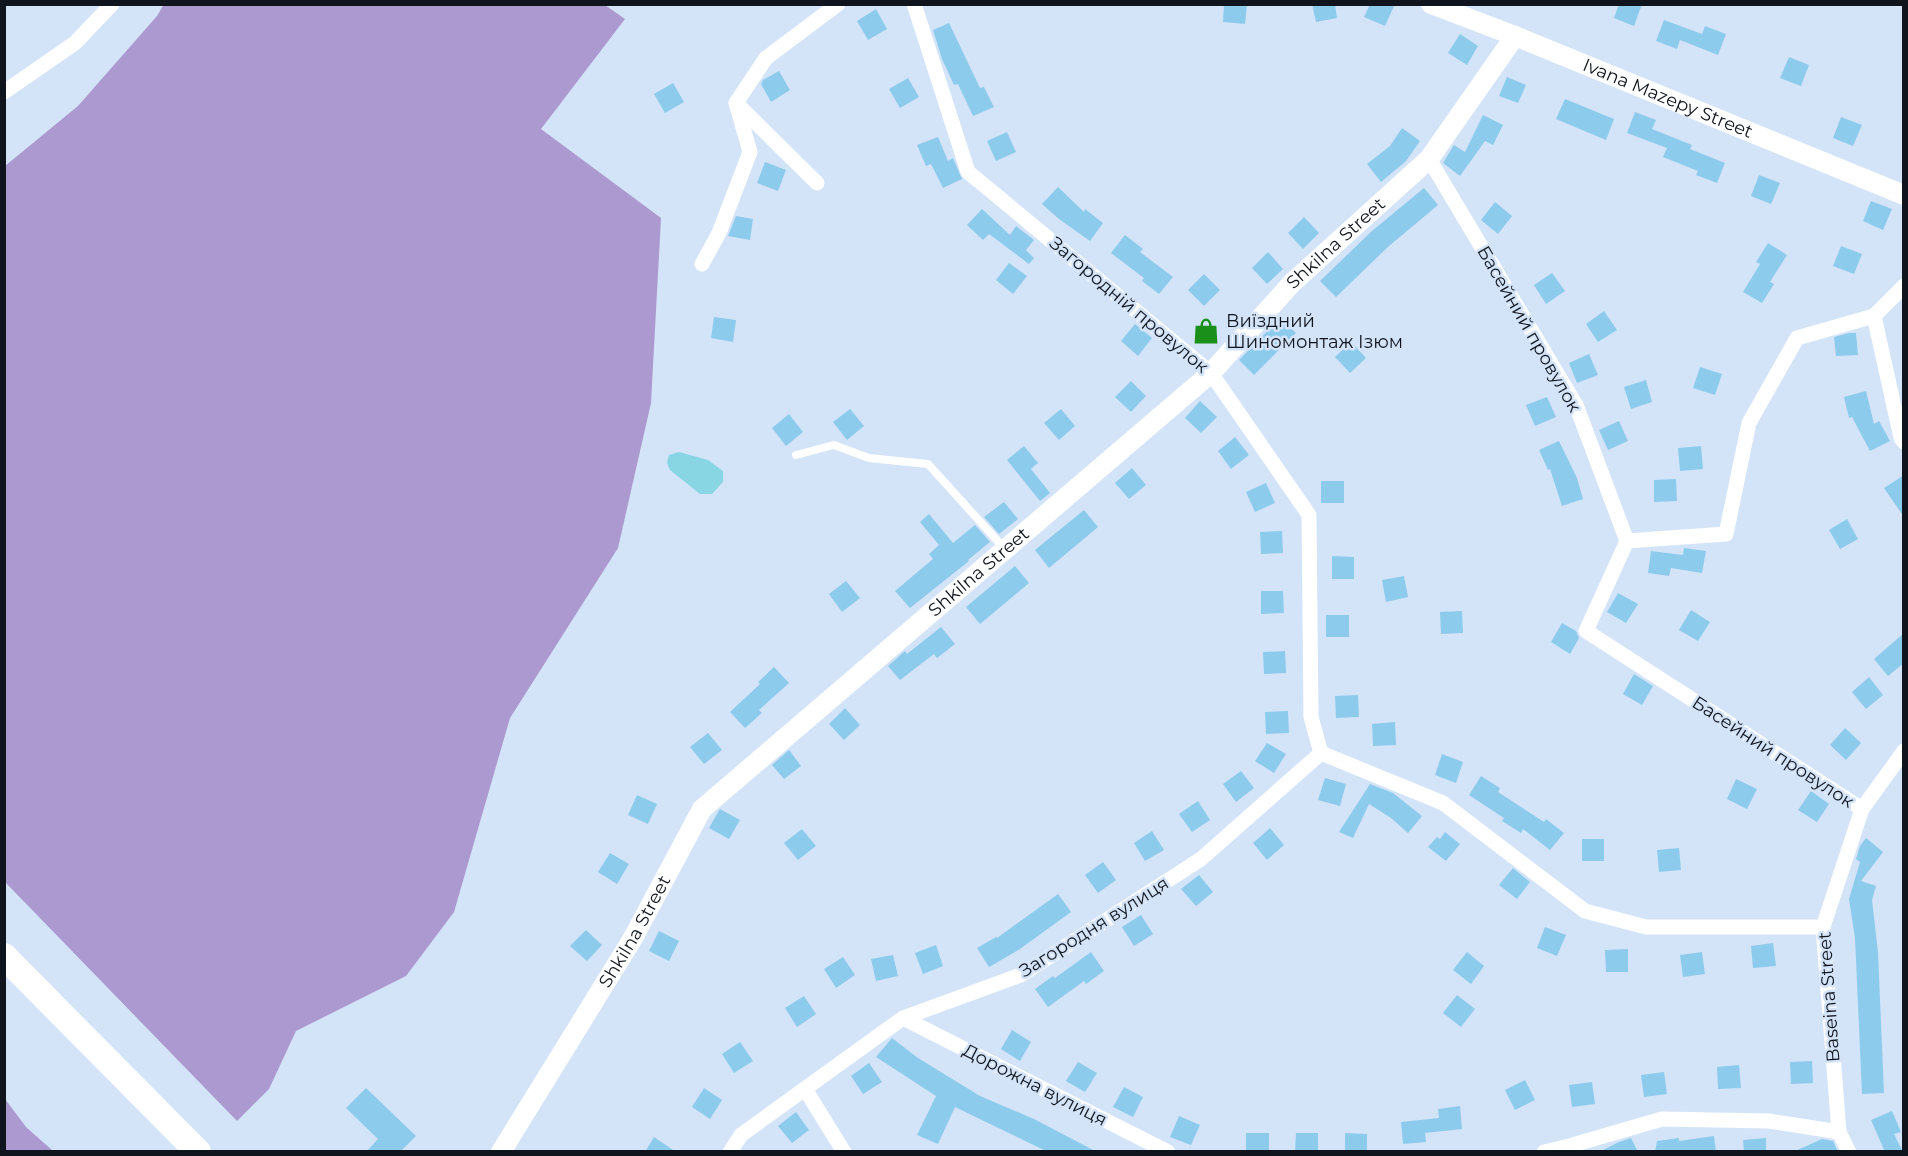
<svg xmlns="http://www.w3.org/2000/svg" width="1908" height="1156" viewBox="0 0 1908 1156" font-family="Montserrat,sans-serif">
<rect width="100%" height="100%" fill="#d3e3f8"/>
<!-- forest -->
<g fill="#ac99cf">
<polygon points="164,4 605,5 625,19 541,129 661,218 651,403 618,548 510,718 454,912 406,976 296,1031 269,1089 237,1121 5,882 5,166 78,106 157,16"/>
<polygon points="5,1099 26,1127 53,1151 5,1151"/>
</g>
<!-- water -->
<polygon fill="#88d6e4" points="679,452 708,460 723,471 723,482 712,494 700,494 670,470 667,463 669,455"/>
<!-- building -->
<g fill="#8dcbed">
<polygon points="1224,4 1247,4 1245,24 1223,22"/>
<polygon points="1312,4 1335,4 1337,18 1316,22"/>
<polygon points="1370,4 1395,4 1385,26 1364,17"/>
<polygon points="1619,4 1642,4 1634,26 1614,18"/>
<polygon points="876,9 887,29 868,40 857,21"/>
<polygon points="1664,20 1702,34 1705,26 1726,34 1718,55 1680,40 1677,49 1656,41"/>
<polygon points="949,23 980,88 984,87 994,107 973,116 958,84 954,85 942,59 933,30"/>
<polygon points="1460,34 1478,46 1467,65 1448,53"/>
<polygon points="1789,57 1809,65 1801,86 1780,78"/>
<polygon points="779,71 790,90 771,102 761,84 763,80"/>
<polygon points="1507,77 1526,85 1518,103 1499,96"/>
<polygon points="908,78 919,97 900,108 889,89"/>
<polygon points="673,83 684,102 665,113 654,94"/>
<polygon points="1565,99 1614,119 1606,140 1556,119"/>
<polygon points="1635,112 1656,120 1652,129 1692,145 1690,149 1725,163 1717,183 1696,175 1698,171 1663,157 1667,148 1627,133"/>
<polygon points="1483,115 1503,125 1493,145 1485,141 1460,176 1443,163 1454,145 1465,152"/>
<polygon points="1841,117 1862,125 1853,146 1833,138"/>
<polygon points="1402,128 1420,141 1406,161 1381,182 1367,164 1390,146"/>
<polygon points="1007,132 1016,152 996,161 987,141"/>
<polygon points="938,137 948,161 953,158 962,179 943,188 931,164 926,166 917,145"/>
<polygon points="765,162 786,170 778,191 757,183"/>
<polygon points="1759,175 1780,183 1771,204 1751,196"/>
<polygon points="1058,187 1084,212 1085,209 1103,223 1090,241 1059,219 1042,204"/>
<polygon points="1424,188 1438,205 1389,246 1336,297 1320,281 1372,231"/>
<polygon points="1871,201 1892,209 1883,230 1863,221"/>
<polygon points="1495,202 1512,216 1498,234 1481,220"/>
<polygon points="982,209 1010,235 1016,226 1034,240 1026,250 1034,258 1029,264 989,234 983,240 967,225"/>
<polygon points="736,216 753,219 750,240 728,236"/>
<polygon points="1304,217 1319,233 1303,249 1288,233"/>
<polygon points="1125,235 1143,249 1140,252 1173,277 1159,294 1142,281 1144,278 1111,253"/>
<polygon points="1768,243 1787,255 1770,282 1774,284 1762,303 1743,292 1760,264 1756,262"/>
<polygon points="1841,246 1862,254 1854,274 1833,266"/>
<polygon points="1268,252 1283,269 1267,284 1252,268"/>
<polygon points="1009,263 1027,276 1013,294 996,280"/>
<polygon points="1552,273 1565,291 1546,304 1534,285"/>
<polygon points="1204,274 1220,290 1204,306 1188,290"/>
<polygon points="1604,311 1617,330 1598,342 1586,324"/>
<polygon points="714,317 736,320 733,342 711,338"/>
<polygon points="1280,318 1296,333 1254,375 1239,360"/>
<polygon points="1135,324 1152,338 1138,356 1121,341"/>
<polygon points="1849,333 1856,333 1858,355 1836,356 1834,337"/>
<polygon points="1351,342 1366,358 1350,373 1335,357"/>
<polygon points="1589,354 1598,375 1577,383 1569,363"/>
<polygon points="1700,367 1722,374 1715,395 1693,388"/>
<polygon points="1646,380 1652,402 1631,409 1624,387"/>
<polygon points="1131,381 1146,396 1131,412 1115,397"/>
<polygon points="1866,391 1874,424 1879,421 1890,441 1870,451 1852,417 1849,418 1844,397"/>
<polygon points="1547,397 1556,417 1535,426 1526,405"/>
<polygon points="1200,401 1217,417 1201,433 1185,418"/>
<polygon points="850,409 864,426 847,440 833,422"/>
<polygon points="1061,409 1075,426 1059,440 1044,423"/>
<polygon points="789,414 803,432 786,446 772,428"/>
<polygon points="1619,421 1628,441 1608,450 1599,430"/>
<polygon points="1235,437 1249,455 1231,469 1218,451"/>
<polygon points="1559,441 1577,478 1583,499 1562,506 1550,469 1548,470 1539,450"/>
<polygon points="1024,446 1038,463 1031,469 1050,493 1040,501 1007,460"/>
<polygon points="1701,446 1703,469 1680,471 1678,448"/>
<polygon points="1132,468 1146,485 1129,499 1115,483"/>
<polygon points="1904,475 1904,517 1884,488"/>
<polygon points="1676,479 1677,501 1654,502 1654,480"/>
<rect x="1321" y="481" width="23" height="22"/>
<polygon points="1266,483 1275,503 1255,512 1246,492"/>
<polygon points="1004,502 1018,519 999,534 984,517"/>
<polygon points="1084,510 1098,527 1049,568 1035,550"/>
<polygon points="929,514 953,543 975,525 990,542 968,560 969,561 910,608 895,591 933,559 929,554 939,545 920,522"/>
<polygon points="1847,519 1858,539 1840,549 1829,530"/>
<polygon points="1282,531 1283,553 1261,554 1260,532"/>
<polygon points="1684,548 1706,551 1702,573 1671,568 1669,576 1648,573 1651,551 1683,555"/>
<polygon points="1332,556 1354,557 1354,579 1332,579"/>
<polygon points="1015,566 1029,583 980,624 966,607"/>
<polygon points="1404,576 1408,597 1386,602 1382,580"/>
<polygon points="846,581 860,598 842,612 829,594"/>
<polygon points="1261,591 1283,591 1284,613 1261,614"/>
<polygon points="1618,593 1638,604 1626,623 1607,612"/>
<polygon points="1691,610 1710,622 1698,641 1679,630"/>
<polygon points="1462,611 1463,633 1441,634 1440,612"/>
<rect x="1326" y="615" width="23" height="22"/>
<polygon points="1562,623 1576,631 1579,638 1570,654 1551,642"/>
<polygon points="941,627 955,644 937,658 934,654 900,680 888,666 905,651 907,654"/>
<polygon points="1904,633 1904,663 1888,676 1874,659"/>
<polygon points="1285,651 1286,673 1264,674 1263,652"/>
<polygon points="774,667 789,683 759,710 762,713 745,728 730,712 760,684 758,682"/>
<polygon points="1634,674 1653,686 1642,705 1623,694"/>
<polygon points="1869,677 1883,695 1866,709 1852,692"/>
<polygon points="1358,695 1359,717 1336,718 1335,696"/>
<polygon points="845,708 860,725 844,740 829,724"/>
<polygon points="1288,711 1289,733 1266,734 1265,712"/>
<polygon points="1395,722 1396,745 1373,746 1372,724"/>
<polygon points="1845,728 1861,743 1846,760 1830,745"/>
<polygon points="708,733 722,750 704,764 690,747"/>
<polygon points="1267,743 1286,754 1274,773 1255,761"/>
<polygon points="789,750 801,766 784,779 772,765"/>
<polygon points="1442,754 1463,762 1456,783 1435,775"/>
<polygon points="1241,771 1254,788 1236,802 1223,784"/>
<polygon points="1481,776 1500,788 1498,792 1544,822 1546,819 1564,833 1550,850 1523,829 1521,833 1502,821 1504,818 1469,795"/>
<polygon points="1325,778 1346,784 1340,806 1318,800"/>
<polygon points="1736,779 1757,789 1747,809 1727,799"/>
<polygon points="1370,784 1393,793 1422,816 1408,833 1391,818 1369,804 1353,838 1339,832"/>
<polygon points="1811,791 1829,804 1817,822 1798,810"/>
<polygon points="637,795 657,804 648,824 628,815"/>
<polygon points="1198,801 1210,820 1192,832 1179,814"/>
<polygon points="720,809 740,820 729,839 709,828"/>
<polygon points="1270,828 1284,845 1267,860 1253,843"/>
<polygon points="802,829 816,846 798,860 784,843"/>
<polygon points="1152,831 1164,850 1145,861 1134,843"/>
<polygon points="1445,832 1460,844 1446,861 1428,847 1437,837 1440,839"/>
<polygon points="1866,838 1883,852 1861,881 1876,886 1872,900 1878,952 1884,1093 1862,1094 1855,938 1849,899 1860,862 1856,859 1860,846"/>
<rect x="1582" y="839" width="22" height="22"/>
<polygon points="1679,848 1681,870 1659,872 1657,850"/>
<polygon points="610,853 629,864 617,884 598,872"/>
<polygon points="1103,862 1116,880 1098,893 1085,875"/>
<polygon points="1513,868 1530,882 1517,899 1499,885"/>
<polygon points="1199,875 1213,892 1196,906 1181,889"/>
<polygon points="1058,894 1071,912 1020,949 989,967 977,948 996,937 997,938"/>
<polygon points="1141,915 1153,934 1134,946 1122,927"/>
<polygon points="1545,927 1566,935 1557,956 1537,948"/>
<polygon points="586,930 602,945 587,961 570,946"/>
<polygon points="659,931 679,941 669,961 649,951"/>
<polygon points="1773,943 1776,966 1753,968 1751,946"/>
<polygon points="936,945 943,966 923,974 915,953"/>
<polygon points="1628,949 1628,972 1606,972 1605,950"/>
<polygon points="1091,952 1104,971 1086,984 1084,981 1048,1007 1035,989 1053,976 1055,978"/>
<polygon points="1467,952 1484,966 1471,984 1453,970"/>
<polygon points="1702,952 1705,974 1683,977 1680,955"/>
<polygon points="893,955 898,976 876,981 871,959"/>
<polygon points="843,957 855,975 836,988 824,969"/>
<polygon points="1457,995 1475,1009 1461,1027 1443,1013"/>
<polygon points="804,996 816,1014 797,1027 785,1008"/>
<polygon points="1012,1030 1031,1042 1020,1061 1001,1049"/>
<polygon points="892,1038 918,1058 980,1096 1034,1119 1097,1152 1048,1152 955,1107 938,1144 917,1135 936,1096 876,1057"/>
<polygon points="740,1042 753,1061 734,1073 722,1054"/>
<polygon points="1812,1061 1813,1083 1791,1084 1790,1062"/>
<polygon points="1078,1062 1097,1073 1085,1092 1066,1081"/>
<polygon points="869,1063 882,1082 863,1094 851,1076"/>
<polygon points="1739,1065 1741,1088 1718,1089 1717,1067"/>
<polygon points="1664,1072 1667,1094 1644,1097 1641,1075"/>
<polygon points="1525,1080 1535,1100 1515,1110 1505,1090"/>
<polygon points="1592,1082 1595,1104 1572,1107 1569,1085"/>
<polygon points="1124,1087 1143,1097 1133,1117 1113,1107"/>
<polygon points="366,1088 416,1136 400,1152 366,1152 378,1139 346,1108"/>
<polygon points="704,1088 722,1100 710,1119 692,1107"/>
<polygon points="1460,1106 1462,1129 1425,1133 1426,1142 1403,1144 1401,1122 1439,1118 1438,1109"/>
<polygon points="1892,1111 1901,1132 1894,1134 1903,1152 1885,1152 1871,1120"/>
<polygon points="796,1112 809,1130 792,1143 778,1126"/>
<polygon points="1179,1116 1200,1125 1191,1145 1170,1137"/>
<rect x="1246" y="1133" width="23" height="19"/>
<polygon points="1296,1133 1318,1133 1318,1152 1295,1152"/>
<polygon points="1345,1133 1367,1134 1367,1152 1345,1152"/>
<polygon points="1714,1136 1716,1152 1655,1152 1657,1141 1679,1138 1679,1141"/>
<polygon points="654,1137 676,1152 645,1152"/>
<polygon points="1631,1138 1638,1152 1599,1152 1619,1142"/>
<polygon points="1766,1138 1766,1152 1744,1152 1743,1140"/>
<polygon points="1822,1139 1833,1141 1838,1152 1793,1152"/>
</g>
<g fill="none" stroke-linecap="round" stroke-linejoin="round">
<!-- service -->
<polyline stroke="#fff" stroke-width="8" points="796,455 834,445 869,458 928,464 1004,548"/>
<!-- minor -->
<g stroke="#fff" stroke-width="15">
<polyline points="914,4 968,172 1211,373 1309,515 1311,717 1321,753 1443,803 1585,911 1646,927 1823,927"/>
<polyline points="4,92 75,43 112,4"/>
<polyline points="1429,159 1576,405 1627,541 1586,631 1862,809"/>
<polyline points="817,183 736,103 766,58 838,4"/>
<polyline points="702,264 719,233 750,152 736,103"/>
<polyline points="1904,286 1874,316 1901,438 1904,442"/>
<polyline points="1627,541 1726,534 1749,423 1797,338 1874,316"/>
<polyline points="903,1018 1168,1152"/>
<polyline points="805,1089 844,1152"/>
<polyline points="730,1152 741,1135 903,1018 1021,975 1201,859 1321,753"/>
<polyline points="1544,1152 1569,1146 1662,1119 1769,1121 1839,1132"/>
<polyline points="1849,1152 1839,1132 1823,927 1862,809 1904,751"/>
</g>
<!-- tertiary -->
<g stroke="#fff" stroke-width="20">
<path id="s1" d="M1431 4 1515 36 1904 195"/>
<path id="s2" d="M501 1152 633 938 702 809 1211 373 1292 283 1429 159 1515 36"/>
</g>
<!-- trunk -->
<polyline stroke="#fff" stroke-width="26" points="4,956 198,1152"/>
</g>
<!-- icons -->
<defs>
<g id="shop-bare" transform="scale(2.07)"><path d="M-5-2.5h2.3a2.7 3.5 0 0 1 5.4 0H5L5.5 6h-11ZM-1.5-2.5h3a1.5 2.3 0 0 0-3 0Z" fill="#1a901b" stroke="#d3e3f8" stroke-width="2.5" paint-order="stroke"/></g>
</defs>
<g fill-rule="evenodd">
<use href="#shop-bare" x="1206" y="331"/>
</g>
<g text-anchor="middle" dominant-baseline="central" stroke-width="5" stroke-linejoin="round" paint-order="stroke">
<!-- street labels -->
<g font-size="18" fill="#10151d" stroke="#d3e3f8">
<text stroke="none"><textPath href="#s1" startOffset="255">Ivana Mazepy Street</textPath></text>
<text stroke="none"><textPath href="#s2" startOffset="1248">Shkilna Street</textPath></text>
<text transform="translate(1129 305) rotate(40)">Загородній провулок</text>
<text transform="translate(1529 329) rotate(60)">Басейний провулок</text>
<text stroke="none"><textPath href="#s2" startOffset="762">Shkilna Street</textPath></text>
<text transform="translate(1773 752) rotate(33)">Басейний провулок</text>
<text transform="translate(1094 927) rotate(-32)">Загородня вулиця</text>
<text stroke="none"><textPath href="#s2" startOffset="258">Shkilna Street</textPath></text>
<text transform="translate(1829 997) rotate(-94)">Baseina Street</text>
<text transform="translate(1035 1085) rotate(27)">Дорожна вулиця</text>
</g>
<!-- poi labels -->
<g font-size="18" fill="#10151d" stroke="#d3e3f8" text-anchor="start">
<text x="1226" y="321">Виїздний<tspan x="1226" dy="21">Шиномонтаж Ізюм</tspan></text>
</g>
</g>
<!-- border -->
<rect width="1908" height="1156" fill="none" stroke="#10151d" stroke-width="12"/>
</svg>
